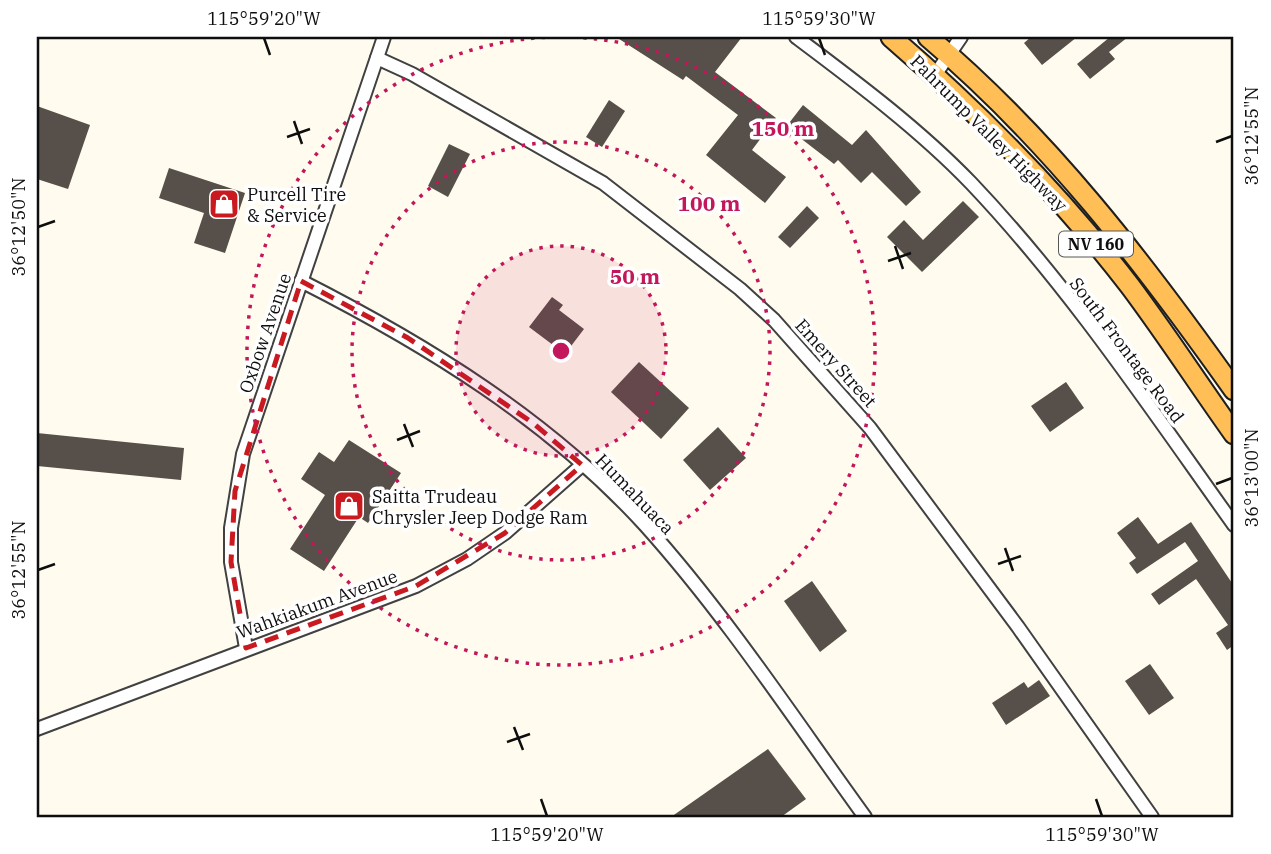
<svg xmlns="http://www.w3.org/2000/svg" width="1271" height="854" viewBox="0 0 1271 854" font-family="'IBM Plex Serif',serif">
<rect width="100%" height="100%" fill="#fffcef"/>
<!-- building -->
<g fill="#574f49">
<polygon points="616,37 742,37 715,72 776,118 752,150 786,177 765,203 706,155 738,115 686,76 683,80"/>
<polygon points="1031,37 1077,37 1042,65 1024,43"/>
<polygon points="1110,37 1128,37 1109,52 1115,59 1090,79 1077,64"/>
<polygon points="609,100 625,111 602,147 586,137"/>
<polygon points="803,105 852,145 866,130 921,192 906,206 872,172 861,183 838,160 834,164 786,127"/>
<polygon points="37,106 90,125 68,189 37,179"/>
<polygon points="449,144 470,154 448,197 428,186"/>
<polygon points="169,168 245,193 225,253 194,243 204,213 159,198"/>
<polygon points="963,201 979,217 922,272 887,237 904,220 923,240"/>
<polygon points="807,206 819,218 790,248 778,237"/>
<polygon points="552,297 563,305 559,310 584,329 565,354 529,327"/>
<polygon points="639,362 689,408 661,439 611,392"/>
<polygon points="1066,382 1084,408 1050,432 1031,406"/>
<polygon points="718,427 746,458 710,490 683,460"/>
<polygon points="37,433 184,448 181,480 37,466"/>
<polygon points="349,440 401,473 368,523 359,517 324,571 290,549 325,495 301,479 319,452 334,462"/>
<polygon points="1138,517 1158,544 1191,522 1234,586 1234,645 1227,650 1216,633 1228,625 1196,579 1159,605 1151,594 1198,561 1185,542 1137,574 1129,563 1136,558 1117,533"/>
<polygon points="812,581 847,631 820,652 784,601"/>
<polygon points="1150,664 1174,698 1149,715 1125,681"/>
<polygon points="1039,680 1050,696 1006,725 992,703 1024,682 1028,688"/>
<polygon points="768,749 806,799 781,817 671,817"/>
</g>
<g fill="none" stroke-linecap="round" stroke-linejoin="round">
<!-- minor casing -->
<g stroke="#414141" stroke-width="16">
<g id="minor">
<path d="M796 37C856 82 919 129 971 183 1070 287 1151 409 1234 525"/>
<polyline points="377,58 412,74 603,183 740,289 774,320 870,428 1018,627 1152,817"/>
<polyline points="935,75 961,37"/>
<path d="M301 281C427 345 549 420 645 525 726 615 794 719 865 817"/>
<polyline points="246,648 231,562 231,528 243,454 384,37"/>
<polyline points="37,729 416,586 467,559 505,533 582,465"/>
</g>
</g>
<!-- trunk casing -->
<g stroke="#1f1f1f" stroke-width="23">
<g id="trunk">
<path d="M891 37C978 112 1060 195 1130 286 1166 334 1199 385 1234 434"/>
<path d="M928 37C1049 139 1143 262 1234 390"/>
</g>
</g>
<!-- minor -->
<use href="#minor" stroke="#fff" stroke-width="12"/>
<!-- trunk -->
<use href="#trunk" stroke="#ffbf56" stroke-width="19"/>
</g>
<!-- marked area -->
<path fill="none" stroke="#c91a1f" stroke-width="5" stroke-dasharray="14 9" stroke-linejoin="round" d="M301 281 408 338 533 423 582 465 505 533 416 586 246 648 231 562 235 491Z"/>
<!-- ticks -->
<path fill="none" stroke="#0e0e0e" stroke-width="2.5" d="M264 38 270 55M819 38 825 55M294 121 302 144M287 137 310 129M1216 142 1232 136M38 227 55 221M895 246 903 269M888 261 911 253M404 424 413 447M397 440 420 431M1216 484 1232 478M1005 548 1013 571M998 564 1021 556M38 570 55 564M514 727 523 750M507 742 530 734M541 799 547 816M1096 799 1102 816"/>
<!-- distance rings -->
<circle cx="561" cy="351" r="105" fill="#c2185b" fill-opacity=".12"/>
<g fill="none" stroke="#c2185b" stroke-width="3.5" stroke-dasharray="3.5 7">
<circle cx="561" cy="351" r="105"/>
<circle cx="561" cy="351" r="209"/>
<circle cx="561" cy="351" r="314"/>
</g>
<!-- icons -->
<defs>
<g id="shop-square" transform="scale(1.575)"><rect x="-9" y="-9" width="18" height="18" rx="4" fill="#c91a1f" stroke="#fff"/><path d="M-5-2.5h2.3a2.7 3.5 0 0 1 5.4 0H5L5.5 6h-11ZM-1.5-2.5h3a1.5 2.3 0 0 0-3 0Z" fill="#fff"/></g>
</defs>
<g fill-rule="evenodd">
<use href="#shop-square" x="224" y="204"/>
<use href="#shop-square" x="349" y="506"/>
</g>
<g text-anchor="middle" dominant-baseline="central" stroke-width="7" stroke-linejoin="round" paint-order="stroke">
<!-- shield labels -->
<rect fill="#fff" stroke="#565656" stroke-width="2" x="1059" y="231.5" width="74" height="25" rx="5"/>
<g font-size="16" font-weight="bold" fill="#0e0e0e">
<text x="1096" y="244">NV 160</text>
</g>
<!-- street labels -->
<g font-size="18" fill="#0e0e0e" stroke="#fff">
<text transform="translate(989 133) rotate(45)">Pahrump Valley Highway</text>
<text transform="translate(265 333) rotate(-71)">Oxbow Avenue</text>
<text transform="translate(1127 350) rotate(53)">South Frontage Road</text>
<text transform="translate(836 363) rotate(48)">Emery Street</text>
<text transform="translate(635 494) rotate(46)">Humahuaca</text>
<text transform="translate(317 604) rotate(-20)">Wahkiakum Avenue</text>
</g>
<!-- poi labels -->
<g font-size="18" fill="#0e0e0e" stroke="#fff" text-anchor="start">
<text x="247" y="194">Purcell Tire<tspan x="247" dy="21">&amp; Service</tspan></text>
<text x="372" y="496">Saitta Trudeau<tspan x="372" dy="21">Chrysler Jeep Dodge Ram</tspan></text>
</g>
</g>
<circle cx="561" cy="351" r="10" fill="#c2185b" stroke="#fff" stroke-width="3.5"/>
<g font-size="21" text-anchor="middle" font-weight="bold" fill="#c2185b" stroke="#fff" stroke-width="7" stroke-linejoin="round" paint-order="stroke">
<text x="783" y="136">150 m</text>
<text x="709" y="211">100 m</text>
<text x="635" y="284">50 m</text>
</g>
<!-- border -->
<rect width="1271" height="854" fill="none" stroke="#ffffff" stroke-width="77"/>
<rect x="38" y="38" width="1194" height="778" fill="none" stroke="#0e0e0e" stroke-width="2.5"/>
<g font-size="18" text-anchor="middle" fill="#0e0e0e">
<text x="264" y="25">115°59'20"W</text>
<text x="819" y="25">115°59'30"W</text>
<text transform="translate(1252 136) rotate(-90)" y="6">36°12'55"N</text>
<text transform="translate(19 227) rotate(-90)" y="6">36°12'50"N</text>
<text transform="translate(1252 478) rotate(-90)" y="6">36°13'00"N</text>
<text transform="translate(19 570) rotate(-90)" y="6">36°12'55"N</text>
<text x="547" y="841">115°59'20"W</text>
<text x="1102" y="841">115°59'30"W</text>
</g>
</svg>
